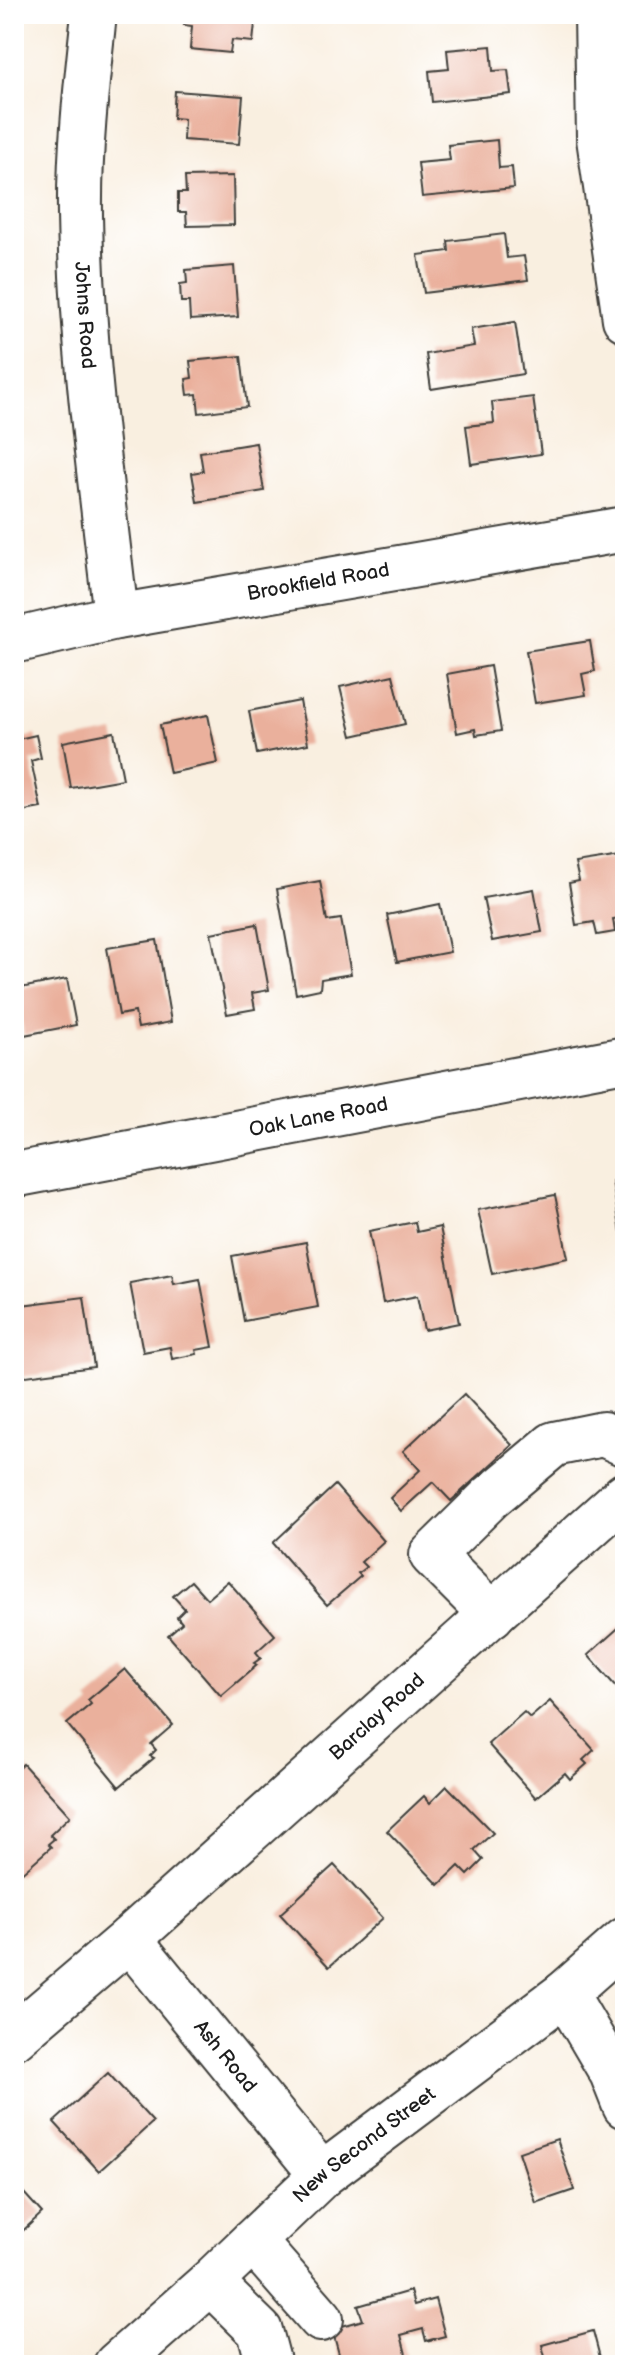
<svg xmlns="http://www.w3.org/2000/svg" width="639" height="2379" viewBox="0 0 639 2379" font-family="'Balsamiq Sans',sans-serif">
<rect width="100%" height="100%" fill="#fff"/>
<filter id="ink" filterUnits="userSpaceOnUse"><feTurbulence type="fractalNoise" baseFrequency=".0125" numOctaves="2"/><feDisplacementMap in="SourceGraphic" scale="16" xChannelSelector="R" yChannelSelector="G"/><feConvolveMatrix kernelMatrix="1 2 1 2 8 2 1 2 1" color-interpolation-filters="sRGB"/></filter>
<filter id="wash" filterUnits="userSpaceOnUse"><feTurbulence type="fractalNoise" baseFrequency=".006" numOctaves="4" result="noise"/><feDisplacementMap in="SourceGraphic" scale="32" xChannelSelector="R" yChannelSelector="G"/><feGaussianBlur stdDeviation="1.8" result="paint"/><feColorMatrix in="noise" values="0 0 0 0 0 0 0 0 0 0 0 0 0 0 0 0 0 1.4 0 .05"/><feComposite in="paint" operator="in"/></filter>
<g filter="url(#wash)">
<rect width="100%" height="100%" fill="#f9efe0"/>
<g id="blocks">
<!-- building -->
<g fill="#eab09c">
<polygon points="186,14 256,14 253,42 232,40 230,53 190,49 192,26 184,25"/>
<polygon points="491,46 493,71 508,70 511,94 432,102 429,71 449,69 447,50"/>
<polygon points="175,91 243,96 239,144 183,140 184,119 173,118"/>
<polygon points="497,140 499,168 512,167 514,188 422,197 418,163 450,160 448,145"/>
<polygon points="233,176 234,225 187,226 186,212 178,212 178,193 186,193 185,177"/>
<polygon points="504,234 507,258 524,256 528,280 424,293 418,255 449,251 448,241"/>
<polygon points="234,266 238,317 190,320 189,302 181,302 180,284 187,283 186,270"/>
<polygon points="515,322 523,374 431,389 426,354 474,346 471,329"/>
<polygon points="241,356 247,407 199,413 197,394 188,395 186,379 192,378 190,361"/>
<polygon points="533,397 541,454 471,464 466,426 494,423 492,402"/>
<polygon points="256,443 264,491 197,502 192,473 203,471 200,452"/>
<polygon points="590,641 595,671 582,674 586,695 535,703 526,651"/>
<polygon points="490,666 501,731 476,735 475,729 457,733 447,674"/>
<polygon points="393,675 405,724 352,736 340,687"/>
<polygon points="300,701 308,744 257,754 249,711"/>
<polygon points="208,715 218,763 170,773 160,725"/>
<polygon points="114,732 123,779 71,788 63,742"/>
<polygon points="36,735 41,758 31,761 41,808 14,813 14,740"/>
<polygon points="621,856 625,878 625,917 613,919 615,932 597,935 594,922 576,925 569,883 579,881 575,863"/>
<polygon points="320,881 327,921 341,919 351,974 321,979 320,989 296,994 277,889"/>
<polygon points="534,889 542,932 492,941 483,898"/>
<polygon points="440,904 450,952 397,962 387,915"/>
<polygon points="257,924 269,990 252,993 255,1009 227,1014 211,933"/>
<polygon points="157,940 171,1022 138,1028 135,1012 119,1015 107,948"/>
<polygon points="67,979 76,1025 24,1035 15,989"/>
<polygon points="625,1179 625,1244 623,1244 612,1181"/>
<polygon points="555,1195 568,1258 492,1274 478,1210"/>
<polygon points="415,1222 417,1232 440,1227 459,1323 424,1330 417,1296 383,1303 369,1231"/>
<polygon points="306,1242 318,1307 244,1321 232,1256"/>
<polygon points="172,1275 174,1284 200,1279 213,1347 196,1350 197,1354 172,1359 170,1347 143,1352 130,1283"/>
<polygon points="84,1297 94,1367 19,1377 14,1339 14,1306"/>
<polygon points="464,1394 512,1445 451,1501 433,1482 401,1511 390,1498 420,1470 403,1451"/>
<polygon points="335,1485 384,1541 361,1562 366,1567 358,1573 361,1576 327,1605 273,1543"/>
<polygon points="191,1581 207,1599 228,1581 275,1635 256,1652 261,1658 254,1663 257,1665 221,1696 168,1635 182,1623 177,1617 185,1609 173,1596"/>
<polygon points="625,1622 625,1697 588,1655"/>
<polygon points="125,1669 173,1725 151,1744 156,1750 150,1756 154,1758 119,1787 67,1724 91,1704 88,1700"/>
<polygon points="550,1701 594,1750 583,1760 587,1764 570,1779 565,1773 536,1798 488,1744 524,1712 530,1718"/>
<polygon points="23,1764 70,1816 50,1835 54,1839 48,1844 51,1847 18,1876 14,1872 14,1772"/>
<polygon points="447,1786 493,1833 474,1850 483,1860 468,1875 459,1866 439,1885 387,1831 424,1796 430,1803"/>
<polygon points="334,1865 383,1918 329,1967 280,1914"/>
<polygon points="108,2073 153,2122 99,2171 54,2122"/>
<polygon points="557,2139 574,2190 536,2203 519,2152"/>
<polygon points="14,2182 42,2213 14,2239"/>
<polygon points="410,2291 414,2305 435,2299 445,2336 426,2341 423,2329 401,2335 408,2362 397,2365 342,2365 332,2329 363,2320 358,2306"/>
<polygon points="593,2331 602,2365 547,2365 542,2345"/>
</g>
</g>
</g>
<g filter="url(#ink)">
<use href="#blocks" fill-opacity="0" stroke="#3d3c39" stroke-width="2"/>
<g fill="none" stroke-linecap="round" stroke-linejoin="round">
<!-- minor casing -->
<g stroke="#3d3c39" stroke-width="48">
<g id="minor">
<path id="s1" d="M94 14C87 80 79 148 80 215 82 349 101 483 116 617"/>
<polyline points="597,14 599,138 625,319"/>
<path id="s2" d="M14 641 116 617 625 529"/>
<path id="s3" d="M14 1175 625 1059"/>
<polyline points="492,1615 432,1555 492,1496 554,1444 603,1434 625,1444"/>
<path id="s4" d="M129 1939 322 2175"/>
<polyline points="565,1993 612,2073 625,2106"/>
<path id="s5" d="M14 2037 129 1939 625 1495"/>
<polyline points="253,2241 321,2319"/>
<polyline points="210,2282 260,2331 269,2365"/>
<path id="s6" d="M116 2365 210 2282 322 2175 565 1993 625 1940"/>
</g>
</g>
<!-- minor -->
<use href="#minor" stroke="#fff" stroke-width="44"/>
</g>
</g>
<g text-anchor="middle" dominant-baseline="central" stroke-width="7" stroke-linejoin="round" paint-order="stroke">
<!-- street labels -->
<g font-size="20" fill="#1c1c1c" stroke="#fff">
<text stroke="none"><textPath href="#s1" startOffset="302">Johns Road</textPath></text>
<text stroke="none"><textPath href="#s2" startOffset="310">Brookfield Road</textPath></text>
<text stroke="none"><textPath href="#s3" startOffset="310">Oak Lane Road</textPath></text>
<text stroke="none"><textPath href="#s5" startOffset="484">Barclay Road</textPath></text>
<text stroke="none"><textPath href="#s4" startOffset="152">Ash Road</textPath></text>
<text stroke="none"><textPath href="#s6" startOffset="332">New Second Street</textPath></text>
</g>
</g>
<!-- margin -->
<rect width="639" height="2379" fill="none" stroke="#fff" stroke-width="48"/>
</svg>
